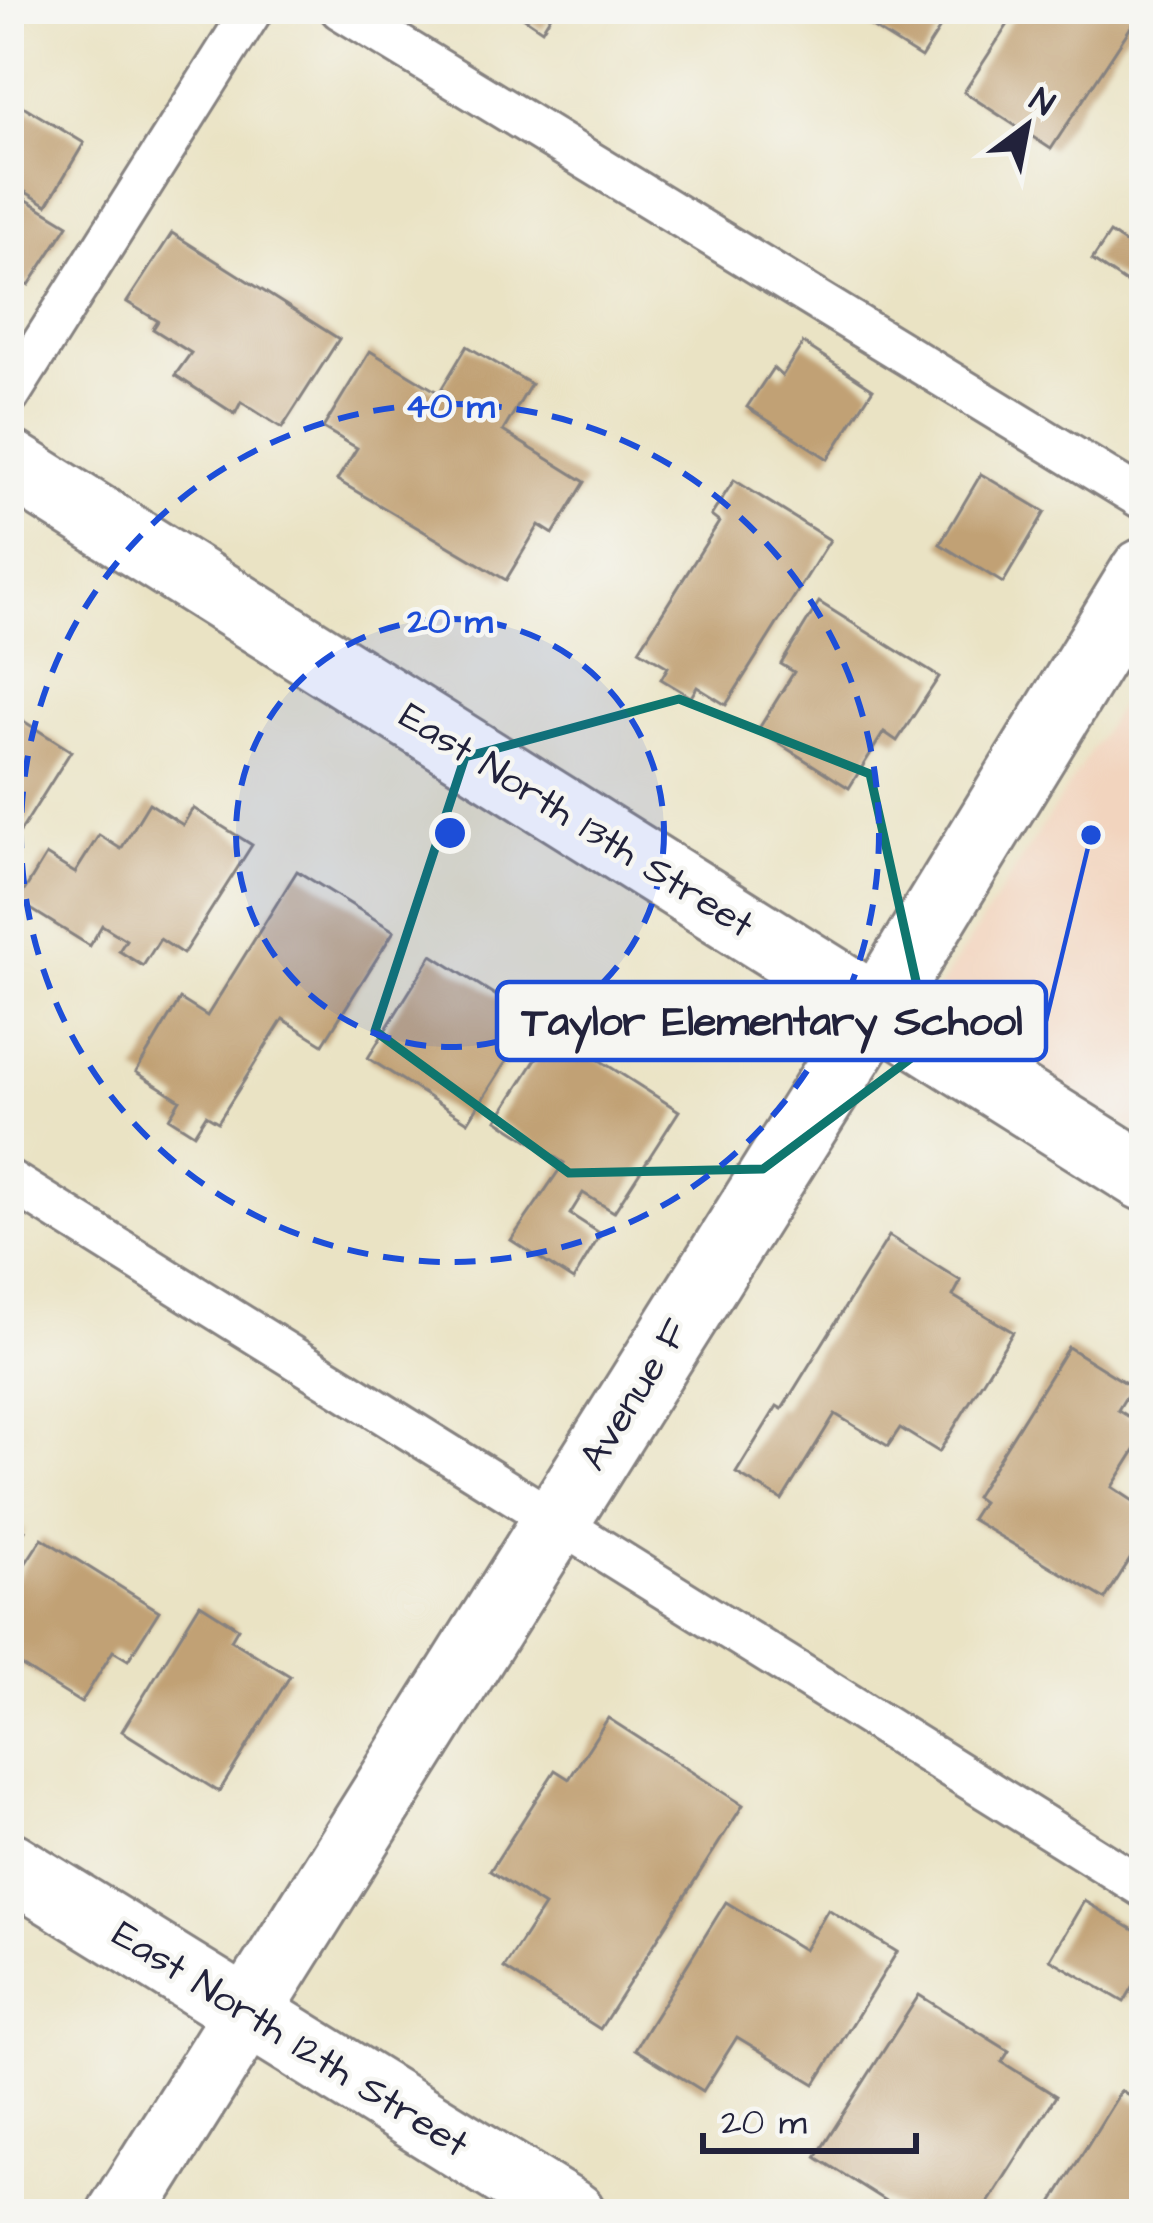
<svg xmlns="http://www.w3.org/2000/svg" width="1153" height="2223" viewBox="0 0 1153 2223" font-family="'Architects Daughter',sans-serif">
<rect width="100%" height="100%" fill="#f6f6f2"/>
<filter id="ink" filterUnits="userSpaceOnUse"><feTurbulence type="fractalNoise" baseFrequency=".00833" numOctaves="2"/><feDisplacementMap in="SourceGraphic" scale="24" xChannelSelector="R" yChannelSelector="G"/><feConvolveMatrix kernelMatrix="1 2 1 2 8 2 1 2 1" color-interpolation-filters="sRGB"/></filter>
<filter id="wash" filterUnits="userSpaceOnUse"><feTurbulence type="fractalNoise" baseFrequency=".004" numOctaves="4" result="noise"/><feDisplacementMap in="SourceGraphic" scale="48" xChannelSelector="R" yChannelSelector="G"/><feGaussianBlur stdDeviation="2.7" result="paint"/><feColorMatrix in="noise" values="0 0 0 0 0 0 0 0 0 0 0 0 0 0 0 0 0 1.4 0 .05"/><feComposite in="paint" operator="in"/></filter>
<g filter="url(#wash)">
<rect width="100%" height="100%" fill="#eae3c4"/>
<!-- built -->
<polygon fill="#f2d4be" points="1144,668 1144,1137 930,1002"/>
<g id="blocks">
<!-- building -->
<g fill="#c1a175">
<polygon points="511,9 555,9 542,30"/>
<polygon points="843,9 952,9 921,58"/>
<polygon points="1018,9 1126,9 1138,16 1051,149 964,92"/>
<polygon points="18,103 84,143 47,205 9,182 9,117"/>
<polygon points="9,189 68,225 29,285 9,273"/>
<polygon points="172,233 339,339 282,428 241,402 235,414 175,375 191,353 153,329 158,321 127,302"/>
<polygon points="1110,233 1144,256 1144,295 1092,260"/>
<polygon points="803,343 873,389 828,459 747,407 773,368 782,376"/>
<polygon points="467,346 531,384 503,431 585,482 553,534 539,525 506,580 337,480 357,448 323,428 370,351 439,393"/>
<polygon points="981,474 1045,512 1003,583 940,544"/>
<polygon points="734,480 830,540 726,705 697,687 691,697 661,679 668,667 639,650 719,522 711,516"/>
<polygon points="819,602 939,677 897,741 884,732 849,788 758,730 794,672 781,664"/>
<polygon points="9,712 71,751 15,840 9,836"/>
<polygon points="149,803 183,825 193,808 252,845 183,954 160,939 143,966 119,951 126,940 102,925 90,946 18,901 46,855 75,873 99,835 121,849"/>
<polygon points="297,871 394,931 323,1044 283,1019 218,1122 206,1115 194,1134 169,1118 180,1100 136,1072 180,999 207,1016"/>
<polygon points="432,955 533,1019 468,1122 368,1058"/>
<polygon points="554,1031 679,1111 614,1212 583,1193 570,1214 601,1234 573,1280 511,1240 564,1163 497,1120"/>
<polygon points="889,1236 961,1281 953,1296 1013,1332 939,1452 900,1428 888,1446 835,1414 782,1500 736,1473 777,1406 782,1409"/>
<polygon points="1068,1347 1132,1387 1118,1410 1144,1426 1144,1436 1112,1487 1144,1508 1144,1537 1105,1599 971,1519 982,1502 975,1497"/>
<polygon points="9,1520 25,1530 9,1556"/>
<polygon points="42,1538 159,1611 128,1660 113,1651 81,1703 9,1658 9,1589"/>
<polygon points="200,1604 238,1628 231,1640 290,1676 219,1792 122,1731"/>
<polygon points="608,1718 743,1805 600,2029 504,1968 544,1906 490,1871 555,1770 569,1779"/>
<polygon points="1084,1901 1144,1936 1144,1968 1124,2002 1050,1959"/>
<polygon points="726,1902 804,1950 828,1909 897,1952 815,2084 737,2037 703,2091 635,2049"/>
<polygon points="919,1995 1009,2051 1002,2062 1056,2096 981,2214 924,2214 912,2206 906,2214 816,2157"/>
<polygon points="1121,2091 1144,2106 1144,2214 1064,2214 1050,2206"/>
</g>
</g>
</g>
<g filter="url(#ink)">
<use href="#blocks" fill-opacity="0" stroke="#868280" stroke-width="3"/>
<g fill="none" stroke-linecap="round" stroke-linejoin="round">
<!-- service casing -->
<g stroke="#868280" stroke-width="45">
<g id="service">
<polyline points="340,9 1144,500"/>
<polyline points="9,396 253,9"/>
<polyline points="9,1180 1144,1888"/>
</g>
</g>
<!-- minor casing -->
<g stroke="#868280" stroke-width="72">
<g id="minor">
<polyline points="9,463 1144,1177"/>
<polyline points="9,1865 572,2214"/>
<polyline points="121,2214 876,1011 1144,572"/>
</g>
</g>
<!-- service -->
<use href="#service" stroke="#fff" stroke-width="39"/>
<!-- minor -->
<use href="#minor" stroke="#fff" stroke-width="66"/>
</g>
</g>
<!-- marked area -->
<path fill="none" stroke="#0f766e" stroke-width="9" stroke-linejoin="round" d="M679 699 870 774 930 1044 763 1169 569 1173 375 1031 465 757Z"/>
<!-- distance rings -->
<circle cx="450" cy="833" r="214" fill="#1d4ed8" fill-opacity=".12"/>
<g fill="none" stroke="#1d4ed8" stroke-width="6" stroke-dasharray="21 15">
<circle cx="450" cy="833" r="214"/>
<circle cx="450" cy="833" r="429"/>
</g>
<g text-anchor="middle" dominant-baseline="central" stroke-width="9" stroke-linejoin="round" paint-order="stroke">
<!-- street labels -->
<g font-size="39" fill="#22223b" stroke="#f6f6f2">
<text transform="translate(576 821) rotate(32)">East North 13th Street</text>
<text transform="translate(635 1395) rotate(-58)">Avenue F</text>
<text transform="translate(290 2040) rotate(32)">East North 12th Street</text>
</g>
</g>
<circle cx="450" cy="833" r="18" fill="#1d4ed8" stroke="#f6f6f2" stroke-width="6"/>
<g font-size="36" text-anchor="middle" font-weight="bold" fill="#1d4ed8" stroke="#f6f6f2" stroke-width="9" stroke-linejoin="round" paint-order="stroke">
<text x="450" y="417">40 m</text>
<text x="450" y="632">20 m</text>
</g>
<!-- callouts -->
<path fill="none" stroke="#1d4ed8" stroke-width="4.5" d="M1091 835L1046 1021"/>
<circle fill="#1d4ed8" stroke="#f6f6f2" stroke-width="4.5" cx="1091" cy="835" r="12"/>
<rect fill="#f6f6f2" stroke="#1d4ed8" stroke-width="4.5" x="497" y="982" width="549" height="78" rx="12"/>
<g font-size="42" text-anchor="middle" font-weight="bold" fill="#22223b">
<text x="772" y="1035">Taylor Elementary School</text>
</g>
<!-- margin -->
<rect width="1153" height="2223" fill="none" stroke="#f6f6f2" stroke-width="48"/>
<!-- north arrow -->
<g transform="translate(1027 126) rotate(32)" stroke="#f6f6f2" stroke-width="9" paint-order="stroke">
<path d="M0-9L21 45L0 30L-21 45Z" fill="#22223b"/>
<text y="-18" font-size="33" font-weight="bold" text-anchor="middle" fill="#22223b">N</text>
</g>
<!-- scale -->
<path d="M703 2133v18h213v-18" fill="none" stroke="#22223b" stroke-width="6"/>
<text x="721" y="2133" font-size="36" fill="#22223b" stroke="#f6f6f2" stroke-width="9" paint-order="stroke">20 m</text>
</svg>
